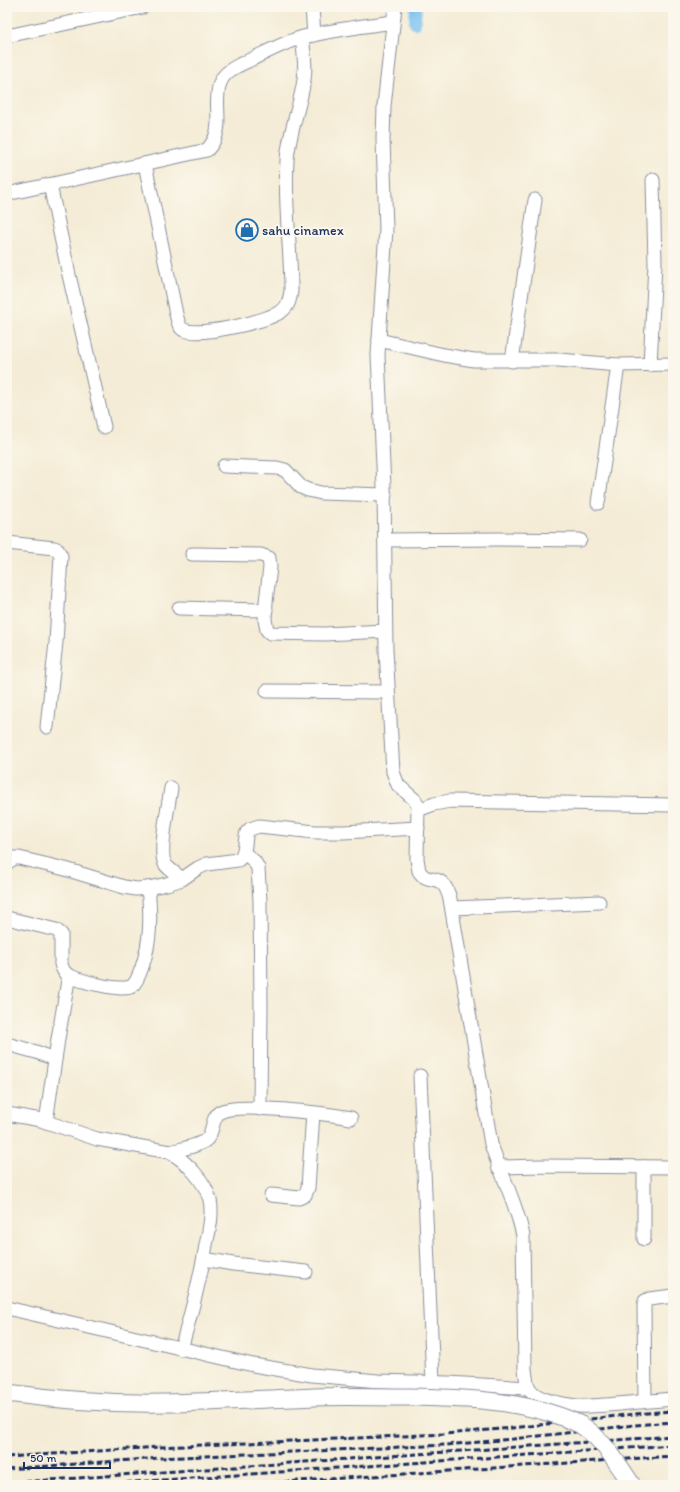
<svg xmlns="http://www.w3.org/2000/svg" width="680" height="1492" viewBox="0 0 680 1492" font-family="Itim,sans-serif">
<rect width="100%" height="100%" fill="#fbf7ec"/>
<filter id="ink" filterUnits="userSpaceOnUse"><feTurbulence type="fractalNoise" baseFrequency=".025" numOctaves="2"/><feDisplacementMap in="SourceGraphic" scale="8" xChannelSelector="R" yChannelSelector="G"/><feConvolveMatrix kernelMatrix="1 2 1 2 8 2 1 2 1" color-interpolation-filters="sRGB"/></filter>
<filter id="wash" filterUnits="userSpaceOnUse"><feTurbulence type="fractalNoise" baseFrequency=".012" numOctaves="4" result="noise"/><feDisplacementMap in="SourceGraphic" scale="16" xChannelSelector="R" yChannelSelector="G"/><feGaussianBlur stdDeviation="0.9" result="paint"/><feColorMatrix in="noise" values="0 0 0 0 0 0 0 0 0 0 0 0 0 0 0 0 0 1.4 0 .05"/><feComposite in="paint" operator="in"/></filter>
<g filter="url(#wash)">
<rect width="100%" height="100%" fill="#f4ecd6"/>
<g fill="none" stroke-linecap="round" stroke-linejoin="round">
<!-- canal -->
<polyline stroke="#75c0ef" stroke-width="12" points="415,23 416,7"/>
</g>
</g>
<g filter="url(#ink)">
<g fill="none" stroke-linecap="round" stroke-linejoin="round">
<!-- minor casing -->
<g stroke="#888e9a" stroke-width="15">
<g id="minor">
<polyline points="312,7 314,35"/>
<path d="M395 7 384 106 383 139 386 229 378 355 384 487 386 650 393 772 398 785 415 800 418 806 417 859 419 871C429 887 442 869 450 899L491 1144C501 1175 517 1204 523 1236L525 1369C526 1375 526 1383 529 1388 537 1402 575 1407 589 1406 617 1405 645 1401 673 1399"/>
<polyline points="7,36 143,7"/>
<path d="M145 164 176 314C178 320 178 327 184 330 200 337 270 321 283 310 289 305 290 298 291 291 291 247 284 204 287 160 289 133 300 107 304 80 306 66 304 52 302 38"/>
<polyline points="50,185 69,275 104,427"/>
<path d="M7 194 207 150C227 129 212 107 220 83 224 71 239 65 250 60 267 52 285 42 303 37 332 30 363 26 393 22"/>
<polyline points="379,340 444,355 474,360 559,360 618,365 673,364"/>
<polyline points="512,361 535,200"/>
<polyline points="650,365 655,264 653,180"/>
<polyline points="224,466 277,468 285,470 301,487 308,490 321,493 385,495"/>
<polyline points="598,503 618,365"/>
<polyline points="385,540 498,539 580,540"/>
<polyline points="7,543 54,548 57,549 61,556 56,642 47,727"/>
<polyline points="192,554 261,555 269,558 270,567 266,602 265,620 267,630 270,633 324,634 385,631"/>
<polyline points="179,608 266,610"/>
<polyline points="267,691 387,692"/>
<path d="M171 788C169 804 158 852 165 864 169 870 177 874 182 879"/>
<polyline points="418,810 434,804 450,801 673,805"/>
<polyline points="244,853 254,861 258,868 260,901 261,1007 260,1109"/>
<path d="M7 863 14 858H19L65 869 124 887 136 889 148 888 167 884 182 879 198 868 207 864 238 860C247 854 244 841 247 832L250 829 259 826 315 832H343L418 828"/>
<polyline points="452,908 599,902"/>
<path d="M7 918 56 930 61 934V964C62 968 63 970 65 973 73 980 124 993 132 986 137 982 140 973 142 967 151 941 151 916 148 888"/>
<polyline points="7,1044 36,1052 55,1059"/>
<polyline points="420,1076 433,1382"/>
<path d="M7 1114 41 1120 97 1139 170 1152C187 1162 205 1181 210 1200 213 1215 209 1231 206 1245 200 1281 191 1314 181 1349"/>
<polyline points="46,1122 58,1039 69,975"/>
<path d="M170 1152C180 1149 200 1146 207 1139 214 1131 211 1118 220 1112 236 1102 329 1114 351 1118"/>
<polyline points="498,1167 540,1166 673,1167"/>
<polyline points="644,1167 644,1239"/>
<polyline points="271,1195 299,1198 305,1195 308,1188 313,1113"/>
<polyline points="204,1259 233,1264 306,1272"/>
<polyline points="7,1308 253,1365 312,1375 378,1381 448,1383 529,1388"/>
<polyline points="645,1401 644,1305 645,1301 649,1299 673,1296"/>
</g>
</g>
<!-- minor -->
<use href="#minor" stroke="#fff" stroke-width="13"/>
<!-- rail -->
<g stroke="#1b2f5e" stroke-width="3" stroke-dasharray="6 3" stroke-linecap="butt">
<polyline points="7,1457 159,1447 445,1434 512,1428 634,1414 673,1411"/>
<polyline points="7,1469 160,1458 446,1445 513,1439 635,1425 673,1422"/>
<polyline points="7,1483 673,1436"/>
<polyline points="90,1485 673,1445"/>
<polyline points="239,1485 673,1456"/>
</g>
<!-- major-bridge casing -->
<g stroke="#888e9a" stroke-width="19" stroke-linecap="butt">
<path id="major-bridge" d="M7 1393C59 1400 112 1404 165 1403 215 1402 264 1399 314 1397 345 1396 378 1397 409 1397 457 1398 505 1399 550 1413 560 1416 571 1420 581 1425 603 1439 618 1464 632 1485"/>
</g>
<!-- major-bridge -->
<use href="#major-bridge" stroke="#fff" stroke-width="17"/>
</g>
</g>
<!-- icons -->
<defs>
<g id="shop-ring" transform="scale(1.15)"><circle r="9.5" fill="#fbf7ec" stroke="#1f6fb2" stroke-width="1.5"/><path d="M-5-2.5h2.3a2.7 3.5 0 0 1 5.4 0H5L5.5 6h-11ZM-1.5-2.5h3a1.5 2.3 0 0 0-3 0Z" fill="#1f6fb2"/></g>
</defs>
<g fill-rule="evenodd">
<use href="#shop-ring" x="247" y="230"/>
</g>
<g text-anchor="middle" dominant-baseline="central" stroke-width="4" stroke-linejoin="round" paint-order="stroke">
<!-- poi labels -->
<g font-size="14" fill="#1b2f5e" stroke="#fbf7ec" text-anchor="start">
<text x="262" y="230">sahu cinamex</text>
</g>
</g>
<!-- margin -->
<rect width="680" height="1492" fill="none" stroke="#fbf7ec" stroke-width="24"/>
<!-- scale -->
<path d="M24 1462v6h86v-6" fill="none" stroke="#1b2f5e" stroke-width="2"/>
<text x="30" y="1462" font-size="12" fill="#1b2f5e" stroke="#fbf7ec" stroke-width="3" paint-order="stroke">50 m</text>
</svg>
